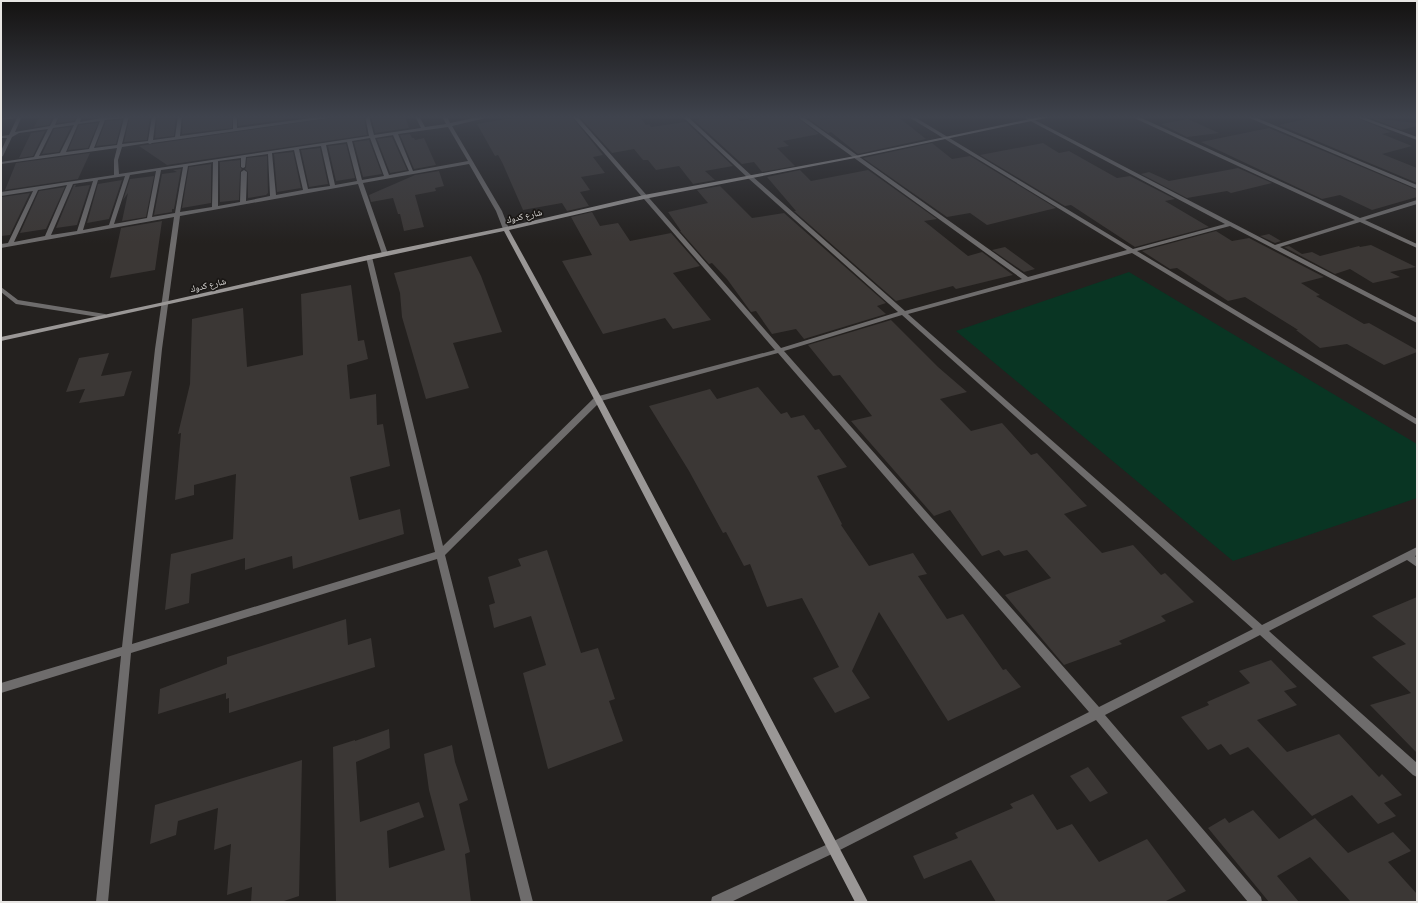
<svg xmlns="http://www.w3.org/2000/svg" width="1418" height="903" viewBox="0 0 1418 903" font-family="Ubuntu,'Noto Naskh Arabic',sans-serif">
<rect width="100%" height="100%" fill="#24211f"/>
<!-- green -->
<polygon fill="#093523" points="1129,272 1417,444 1417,498 1233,561 956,331"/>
<!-- building -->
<g fill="#3b3735">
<polygon points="40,116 53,116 49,125 34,127"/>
<polygon points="60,116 76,116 74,121 57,123"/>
<polygon points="130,116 150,116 147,140 124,142"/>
<polygon points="157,116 176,116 174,136 155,138"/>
<polygon points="183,116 232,116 232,128 182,134"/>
<polygon points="238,116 311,116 238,126"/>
<polygon points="344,116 364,116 367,135 167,165 139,146"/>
<polygon points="371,116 405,116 409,128 375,133"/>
<polygon points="523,116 571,116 603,155 593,157 605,173 581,177 590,190 580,192 589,206 567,211 562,203 523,210 502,162 498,155 495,156 477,124"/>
<polygon points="579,116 639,116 646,125 649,124 651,127 686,122 733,166 705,171 715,180 693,184 679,166 656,170 648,160 643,160 634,149 612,153"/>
<polygon points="697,116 735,116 740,121 767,116 795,116 819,134 783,141 789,146 777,148 795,166 762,172 754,162 742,164 694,120 699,120"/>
<polygon points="805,116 816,116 821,120 841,116 844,118 897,116 926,139 858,154 831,132 828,133"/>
<polygon points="1319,116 1352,116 1391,132 1382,134 1412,146 1382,154 1417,168 1417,183 1279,125"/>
<polygon points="1366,116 1378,116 1378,119 1417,123 1417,126 1401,130"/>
<polygon points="1188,119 1219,133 1187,137 1161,124"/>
<polygon points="122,120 116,144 96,146 106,121"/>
<polygon points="98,123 88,148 68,150 79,125"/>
<polygon points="71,127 59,152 42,154 54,129"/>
<polygon points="1269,128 1417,190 1417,197 1372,210 1340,195 1322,199 1201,142"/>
<polygon points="45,131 33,156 19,158 31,133"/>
<polygon points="410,134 412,138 414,138 415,140 424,138 436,165 414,169 400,135"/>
<polygon points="392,137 407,170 390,173 377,139"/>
<polygon points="369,140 382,174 363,177 354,142"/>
<polygon points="932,143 952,159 970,156 1056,208 987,225 970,213 947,217 863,158"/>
<polygon points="1043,143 1059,153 1069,151 1117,178 1130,176 1175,199 1165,201 1209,227 1135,247 1071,205 1065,206 980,155"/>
<polygon points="346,144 355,178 336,181 328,146"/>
<polygon points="320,148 328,184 309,187 301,150"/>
<polygon points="293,152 301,188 277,192 274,154"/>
<polygon points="90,153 78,179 5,190 16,163"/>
<polygon points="267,156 268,193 266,195 248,198 248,172 245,169 246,167 247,158"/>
<polygon points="240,160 240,167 242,169 240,172 239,200 220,202 220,162"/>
<polygon points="211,164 211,203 182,208 189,167"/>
<polygon points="1238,168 1272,183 1231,193 1227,191 1187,198 1141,174 1149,172 1169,181"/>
<polygon points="181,169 174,209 172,209 172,212 154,215 162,174 177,172 173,170"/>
<polygon points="800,170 811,181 868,170 937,219 924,221 968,256 982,252 1013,275 956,289 953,286 896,301 794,211 796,211 767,177"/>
<polygon points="439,171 444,186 435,188 436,191 415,195 424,227 404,231 400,214 398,214 393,198 371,202 369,195 415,175"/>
<polygon points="154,176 146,217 122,221 128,193 123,200 130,179"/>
<polygon points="122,180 109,219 87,223 98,184"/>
<polygon points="74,185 76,185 75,187 90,185 77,225 56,228"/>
<polygon points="720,186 752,218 784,213 886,303 877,306 886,314 804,339 796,329 772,334 756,311 751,312 727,279 712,263 709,264 680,231 681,231 668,212 708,203 697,190"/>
<polygon points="65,187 46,229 20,233 39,191"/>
<polygon points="30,193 10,235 1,236 2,197"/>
<polygon points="592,212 600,226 618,223 630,241 671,233 700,266 673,273 711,320 673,329 665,318 603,334 562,261 592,255 571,217"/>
<polygon points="162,221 155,270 110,278 121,228"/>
<polygon points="1216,231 1232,241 1249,238 1324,277 1301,283 1320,295 1316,296 1364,324 1369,323 1417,350 1417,352 1384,365 1347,344 1320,348 1296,330 1298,330 1295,328 1245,297 1228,301 1177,268 1170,269 1142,251"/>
<polygon points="1269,234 1281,241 1275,243 1260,236"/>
<polygon points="1371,245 1416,267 1390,272 1400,277 1373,283 1350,269 1335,274 1284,247 1289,246 1302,254 1312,252 1320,256 1359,246 1360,247"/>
<polygon points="1005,247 1035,269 1024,272 992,250"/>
<polygon points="471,256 481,276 502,332 453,343 469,388 426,399 402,317 400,293 394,273"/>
<polygon points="351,285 358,341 364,340 368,359 347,365 350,399 376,394 377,425 383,424 390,466 350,477 359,520 400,509 404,534 293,569 292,556 245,570 245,558 191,574 189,603 165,610 171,554 233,539 236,474 194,485 194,495 175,500 181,433 178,434 190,384 192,319 243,308 247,367 285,359 303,355 301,294"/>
<polygon points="891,320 938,367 967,392 940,399 971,431 1002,423 1031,455 1037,453 1087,506 1064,514 1102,553 1133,545 1161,575 1165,573 1194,602 1161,616 1166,621 1119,641 1122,644 1064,665 1005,595 1051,578 1027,550 1004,556 999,550 982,556 950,510 934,516 851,421 872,416 840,375 833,376 808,345"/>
<polygon points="109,353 101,376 132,371 124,396 79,403 85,389 66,392 79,358"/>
<polygon points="758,387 781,414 787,412 791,418 804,415 815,430 819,429 847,467 817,476 842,524 841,525 869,566 913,553 927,574 918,576 947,619 963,614 1003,670 1006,669 1021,687 948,721 879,612 852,671 870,698 835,713 813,678 839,667 802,598 767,607 750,564 744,566 726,532 723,533 689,471 649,406 710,389 717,399"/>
<polygon points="547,550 581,653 598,648 615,699 609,701 623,741 548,769 523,673 546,665 531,616 494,628 489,605 495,603 488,577 521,566 518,559"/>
<polygon points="1417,597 1417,753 1370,705 1411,693 1372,657 1406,644 1372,616"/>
<polygon points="346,619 348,645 371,638 375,667 229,713 229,698 226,699 226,693 158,714 160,689 227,664 227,657"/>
<polygon points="1271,660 1297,687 1284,691 1297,705 1257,720 1287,752 1339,734 1379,777 1382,774 1402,795 1384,803 1396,816 1378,824 1352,795 1312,816 1248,747 1230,755 1221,744 1208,750 1181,717 1209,705 1207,702 1250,683 1239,671"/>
<polygon points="389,729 390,748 356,762 360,822 419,802 424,817 387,831 389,868 445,850 429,790 424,754 452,745 455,762 468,800 459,804 470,852 465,854 471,902 336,902 333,747 355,740 355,741"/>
<polygon points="302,760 299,896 281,902 251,902 252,887 227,895 231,844 214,850 218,808 178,821 176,835 150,844 155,805"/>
<polygon points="1088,767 1108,793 1090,802 1070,776"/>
<polygon points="1033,794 1057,830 1072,824 1099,862 1147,839 1186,891 1164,902 996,902 971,860 924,879 913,856 958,838 955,833 1013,808 1010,804"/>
<polygon points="1253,810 1279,839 1315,818 1348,853 1393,832 1411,851 1388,862 1417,894 1417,902 1351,902 1310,857 1277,876 1299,902 1269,902 1208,828 1225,818 1229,823"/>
</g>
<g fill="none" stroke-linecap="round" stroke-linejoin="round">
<!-- street -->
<g fill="#6e6c6c" fill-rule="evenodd">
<path d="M8 116H22L15 132 50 126 55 116H59L55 125 75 122 78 116H82L80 122 101 118 102 116H106V118L129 116 122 144 148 141 152 116H156L153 140 175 137 178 116H182L180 136 233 129V116H237V128L326 116H343L152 143 150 144 148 143 122 147 118 160 119 174 369 136 365 116H369L374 135 421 128 415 116H419L425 127 446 124 442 116H447L450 123 483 116H494L452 126 502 211 509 229 508 230 503 229 496 211 469 164 363 183 388 254 385 256 382 254 358 184 180 216 162 349 132 644 435 552 366 257 367 256 369 255 372 257 443 546 595 397 775 350 572 116H577L781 348 898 312 748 178 682 116H687L752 176 905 311 1022 279 796 116H802L1028 277 1127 250 907 116H913L1133 249 1225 224 1021 116H1027L1275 245 1355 220 1130 116H1137L1360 218 1417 200V204L1365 220 1417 244V248L1360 222 1280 247 1417 318V323L1230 226 1137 251 1417 419V425L1132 253 908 314 1262 625 1417 547V555L1415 556 1417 558V567L1407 560 1269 631 1417 763V777L1413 775 1260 635 1105 715 1261 897 1262 902H1248L1096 720 836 852 731 902H711L712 897 828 844 1089 712 778 353 601 401 445 555 533 902H521L437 559 131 653 108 902H96L121 656 1 693V683L122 647 155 349 174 217 1 248V244L8 243 33 191 1 196V192L114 175V160L117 148 1 164V162L34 157 48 129 19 133 12 137 3 156 1 157V151L7 138H1V136L9 135 17 118 1 120V118ZM124 118 117 145 94 148 105 120ZM100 121 89 149 66 152 78 124ZM74 125 60 153 39 156 53 128ZM448 127 468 161 413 171 398 134ZM393 135 409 171 389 175 375 138ZM370 138 384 176 362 180 352 141ZM347 142 357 181 335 185 326 145ZM321 146 330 186 308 189 299 149ZM294 150 303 190 276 195 272 153ZM268 154 270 196 246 201 247 172 244 170 241 172 240 202 218 206V161L241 158V167L243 168 245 167 246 157ZM213 162 212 207 180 212 188 166ZM183 167 175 213 152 217 161 170ZM156 171 147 218 114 224 130 175ZM125 176 109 225 83 230 98 180ZM93 181 77 231 51 235 73 184ZM67 185 45 236 14 242 38 190ZM902 315 1253 629 1099 707 784 351Z"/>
<polygon points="1245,116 1252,116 1417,185 1417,189"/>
<polygon points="1353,116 1360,116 1417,137 1417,140"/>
<polygon points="1,287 18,300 105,314 108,316 105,318 16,304 1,292"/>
</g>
<!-- secondary -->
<path fill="#9a9796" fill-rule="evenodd" d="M1044 116H1055L855 158 644 199 509 230 602 399 868 902H855L594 399 504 231C336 266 169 305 1 341V337L164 302 369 255 506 227 644 195 855 156Z"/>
</g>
<!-- sky -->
<linearGradient id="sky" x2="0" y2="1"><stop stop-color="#141211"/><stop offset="0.48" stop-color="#3f434d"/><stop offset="1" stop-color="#3f434d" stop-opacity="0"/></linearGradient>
<rect width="1418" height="243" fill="url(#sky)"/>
<g text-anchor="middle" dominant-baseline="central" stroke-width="3.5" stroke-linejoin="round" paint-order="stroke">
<!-- far-street labels -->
<g font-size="9" fill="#e7e5e3" stroke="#1b1816">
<text transform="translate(524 216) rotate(-13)">شارع كدوك</text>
<text transform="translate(208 285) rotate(-13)">شارع كدوك</text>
</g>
</g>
<!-- border -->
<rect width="1418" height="903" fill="none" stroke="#e7e5e3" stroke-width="4"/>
</svg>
